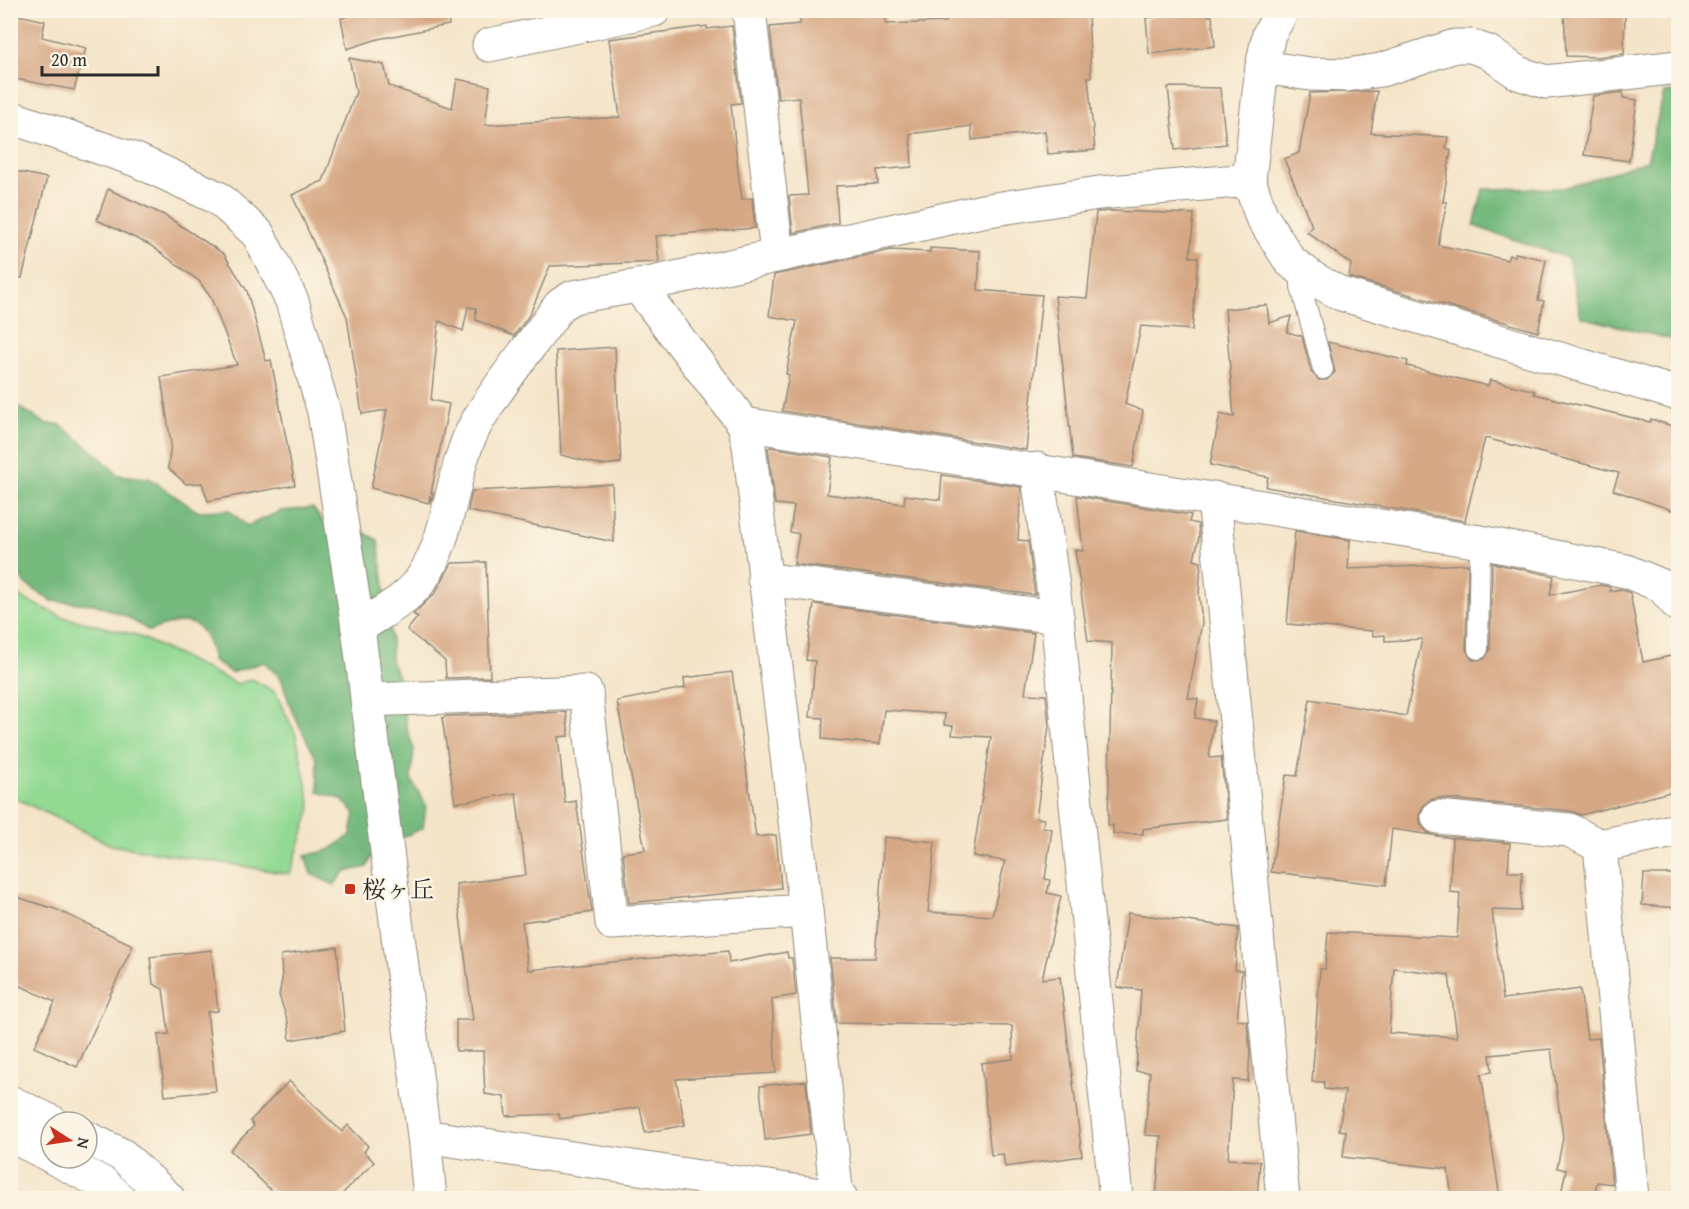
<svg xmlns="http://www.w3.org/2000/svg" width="1689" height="1209" viewBox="0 0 1689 1209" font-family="'Gentium Book Plus','Noto Serif JP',serif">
<rect width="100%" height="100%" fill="#fcf5e5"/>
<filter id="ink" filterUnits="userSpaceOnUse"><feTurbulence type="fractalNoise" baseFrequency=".0167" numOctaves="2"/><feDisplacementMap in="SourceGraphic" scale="12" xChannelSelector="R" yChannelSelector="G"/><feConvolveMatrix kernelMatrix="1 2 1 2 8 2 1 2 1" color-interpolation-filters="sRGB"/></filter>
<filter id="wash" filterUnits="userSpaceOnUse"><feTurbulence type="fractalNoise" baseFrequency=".008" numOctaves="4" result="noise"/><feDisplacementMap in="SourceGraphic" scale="24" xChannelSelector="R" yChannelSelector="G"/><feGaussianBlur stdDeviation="1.35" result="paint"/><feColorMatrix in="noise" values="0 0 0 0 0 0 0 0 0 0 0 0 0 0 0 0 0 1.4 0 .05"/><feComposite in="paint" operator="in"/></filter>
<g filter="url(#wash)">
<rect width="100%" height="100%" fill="#f4e4c8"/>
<!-- green -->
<polygon fill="#92d993" stroke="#5e825f" stroke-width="1.5" points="11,580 19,597 63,617 136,635 237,684 252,679 275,692 296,735 311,808 290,874 111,845 11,796"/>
<!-- forest -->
<g fill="#75b97d" stroke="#507254" stroke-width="1.5">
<polygon points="1678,92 1678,341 1581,317 1568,258 1474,226 1483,189 1564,188 1647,161 1664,93"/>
<path d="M11 402 46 424H59L98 455 118 475 149 478 197 511 229 510 247 526 281 511 313 508 322 521 359 530 378 540 391 638V660L399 680 407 729 414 749 411 779 426 805 423 828 374 850 367 867 345 872 334 885 311 874 305 856 329 850 351 835 355 813 341 799 318 792 317 760 292 711 281 678 264 662 231 673 213 660C203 615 188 617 149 631L126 616 94 604 52 601 24 583 11 559 10 499 17 480 11 474Z"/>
</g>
<g id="blocks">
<!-- building -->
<g fill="#d6a784" fill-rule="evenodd">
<polygon points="349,10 447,10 449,25 378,39 347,49 341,18 350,16"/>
<polygon points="875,10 885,10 886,24 946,22 946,16 952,16 951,10 1088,10 1091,77 1088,77 1095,150 1048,154 1045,131 972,140 971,126 910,134 912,167 877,170 878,184 836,186 838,223 793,233 789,196 808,195 799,97 778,99 770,27 800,24 800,16"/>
<polygon points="1152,10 1208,10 1208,16 1212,16 1215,46 1149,54 1146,18 1153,17"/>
<polygon points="1564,10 1625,10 1624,54 1597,57 1566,56"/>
<polygon points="10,13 45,21 42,37 86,48 74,90 10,78"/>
<polygon points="707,26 707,29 732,26 741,103 731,104 739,180 742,199 752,198 755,228 656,236 659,262 550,266 530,314 514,336 476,320 476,308 468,307 463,331 439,321 431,400 449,404 431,493 433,493 431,503 430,495 429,503 371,488 387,410 362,414 347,317 292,195 323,181 356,92 349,58 384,65 389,86 452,108 457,79 490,86 485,125 620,117 609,39"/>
<polygon points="1168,87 1220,88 1226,144 1175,150"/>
<polygon points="1377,91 1371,133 1448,137 1446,148 1451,150 1443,202 1447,202 1438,245 1507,260 1509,255 1515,256 1515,253 1546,260 1538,300 1544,301 1538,332 1349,277 1351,264 1307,232 1312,226 1284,159 1299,153 1310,93"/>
<polygon points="1623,92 1623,98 1637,100 1629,161 1584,155 1593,96"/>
<polygon points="10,170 47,178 22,278 10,277"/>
<polygon points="108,189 166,216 224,254 247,291 266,361 271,360 295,485 208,501 202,483 186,484 168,468 171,444 161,377 237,365 211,298 199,281 150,245 97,220"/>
<polygon points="1112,211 1194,214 1190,257 1198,257 1192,330 1141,326 1125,404 1143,411 1133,467 1073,458 1055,296 1087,298 1096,212"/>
<polygon points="930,248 980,251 978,290 1042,295 1026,450 782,411 789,375 786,374 797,321 769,316 774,275 891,250 930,252"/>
<polygon points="1267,305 1269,323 1291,316 1287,332 1302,336 1311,372 1319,380 1327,380 1335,372 1328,342 1408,361 1407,366 1488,386 1490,380 1535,391 1534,394 1650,422 1651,419 1678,428 1678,512 1613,490 1619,473 1485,438 1465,521 1266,487 1268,477 1210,465 1220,414 1234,417 1225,309"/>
<polygon points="615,347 621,463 601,465 561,455 556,351"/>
<polygon points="771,447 832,457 827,494 904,504 905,495 940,500 942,475 1021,487 1018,540 1028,541 1035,595 794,564 799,534 790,532 794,506 775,504 768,448"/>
<polygon points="612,484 614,542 468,511 472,491"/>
<polygon points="1077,496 1191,515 1189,522 1198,524 1199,537 1194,560 1201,562 1199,594 1202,623 1188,698 1198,699 1195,718 1214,721 1209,758 1221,757 1227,819 1143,829 1143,834 1113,834 1113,825 1108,825 1112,643 1088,641 1075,550 1083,551"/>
<path d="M1295 531 1350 540 1348 569 1468 564 1466 649 1472 660 1484 659 1490 650 1492 563 1554 576 1550 595 1601 585 1610 587V591L1621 589 1630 593 1643 662 1671 656 1678 685V790L1581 815 1571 811 1440 798 1430 800 1423 806 1419 815 1421 825 1428 833 1436 836 1510 843 1508 872H1522L1521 911 1492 910 1503 999 1580 989 1587 1039 1599 1038 1612 1184 1597 1182 1594 1198 1561 1194 1566 1170 1557 1168 1563 1138 1551 1049 1490 1055 1492 1072 1481 1074 1500 1198H1452L1448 1169 1343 1157 1346 1131 1339 1130 1345 1091 1324 1089V1082H1312L1320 969H1325L1328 932 1457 938 1460 893 1450 892 1452 838 1392 829 1386 885 1271 872 1286 775 1297 776 1310 699 1406 716 1422 639 1385 641V635L1373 636 1372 631 1287 624ZM1394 968 1449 975 1457 1037 1389 1033Z"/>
<polygon points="486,562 490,677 446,678 445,661 407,630 418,617 413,614 435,593 452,563"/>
<polygon points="814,604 1034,633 1025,694 1046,695 1049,726 1036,818 1044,819 1043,827 1052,829 1045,879 1050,880 1047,893 1061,896 1042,979 1060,977 1082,1156 1005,1167 1003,1154 991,1155 981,1063 1013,1059 1012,1026 837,1023 830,958 875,958 884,837 935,842 928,912 992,916 1005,861 973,856 991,737 952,735 953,726 944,725 945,714 884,710 880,744 822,739 823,718 810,717 815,661 806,660"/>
<polygon points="732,672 756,837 776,835 781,888 629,903 623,853 645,850 617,701 685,688 684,678"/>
<polygon points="566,712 569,736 558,737 565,803 576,801 592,912 522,922 528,970 728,951 729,963 787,952 788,958 792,958 796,995 772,999 776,1073 676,1079 685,1125 645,1133 640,1107 560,1119 559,1114 506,1116 504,1097 485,1094 483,1051 456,1051 456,1020 473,1020 456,884 526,875 516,793 455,803 442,718 447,716"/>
<polygon points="1644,874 1678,874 1678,908 1642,905"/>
<polygon points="10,895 55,909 133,945 77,1067 34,1047 55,1002 10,981"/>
<polygon points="1128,913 1238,928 1235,970 1242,971 1237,1020 1247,1021 1250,1053 1248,1081 1233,1080 1228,1159 1260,1161 1257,1198 1156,1198 1161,1136 1145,1135 1150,1072 1136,1071 1141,990 1117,987"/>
<polygon points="337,947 345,1031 290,1040 288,1022 279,995 282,980 281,955"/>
<polygon points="211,950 218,1011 207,1012 216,1091 165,1096 158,1035 169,1034 163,989 153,984 150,957"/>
<polygon points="289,1081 342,1132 348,1125 368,1146 364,1152 374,1162 338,1198 279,1198 230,1150 254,1126 250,1121"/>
<polygon points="806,1081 811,1134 765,1140 760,1086"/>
</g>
</g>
</g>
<g filter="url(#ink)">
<use href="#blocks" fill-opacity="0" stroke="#90887a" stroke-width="1.5"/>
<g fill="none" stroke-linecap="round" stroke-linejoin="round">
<!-- lane casing -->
<g stroke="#90887a" stroke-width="22">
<g id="lane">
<polyline points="1301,270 1301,287 1323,369"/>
<polyline points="1478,649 1480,542"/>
</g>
</g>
<!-- street casing -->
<g stroke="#90887a" stroke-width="35">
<g id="street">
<polyline points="749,10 777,254"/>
<polyline points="1283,10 1269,34 1262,67 1249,180 1261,215 1290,261 1314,279 1341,294 1678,394"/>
<polyline points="489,45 654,10"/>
<polyline points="1262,67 1310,74 1347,75 1381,70 1455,46 1471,46 1488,52 1518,73 1546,82 1678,67"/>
<polyline points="638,286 744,424 749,446 806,911 837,1198"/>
<polyline points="744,424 1480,542 1626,571 1662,586 1678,605"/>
<polyline points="1037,469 1057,617 1116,1198"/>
<polyline points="1214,498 1283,1198"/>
<polyline points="764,579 1057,617"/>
<path d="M358 628C378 614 406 601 420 581 453 535 449 471 477 422 499 383 534 342 560 305L573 297 638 286 982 211 1099 193 1249 180"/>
<polyline points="367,700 586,692 612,923 806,911"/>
<polyline points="1438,817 1569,830 1600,846"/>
<polyline points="10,1102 52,1122"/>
<polyline points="10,1135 51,1156"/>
<polyline points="424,1136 430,1198"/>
<polyline points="87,1138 122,1155 168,1198"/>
<polyline points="54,1158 104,1184 119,1198"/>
<polyline points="1632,1198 1600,846 1678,830"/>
</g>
</g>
<!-- secondary casing -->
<g stroke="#90887a" stroke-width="35">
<polyline id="secondary" points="10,117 136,160 218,198 258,234 292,301 324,412 358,628 424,1136 841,1198"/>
</g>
<!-- lane -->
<use href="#lane" stroke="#fff" stroke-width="20"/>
<!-- street -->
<use href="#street" stroke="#fff" stroke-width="33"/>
<!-- secondary -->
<use href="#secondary" stroke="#fff" stroke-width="33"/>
</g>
</g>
<!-- markers -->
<rect fill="#c8321e" stroke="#fcf5e5" stroke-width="2" x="344" y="883" width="12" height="12" rx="3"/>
<g text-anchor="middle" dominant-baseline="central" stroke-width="5" stroke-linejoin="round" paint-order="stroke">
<!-- poi labels -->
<g font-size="24" fill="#2b2b2b" stroke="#fcf5e5" text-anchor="start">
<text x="362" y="889">桜ヶ丘</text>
</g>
</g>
<!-- margin -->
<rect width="1689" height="1209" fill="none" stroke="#fcf5e5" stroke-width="36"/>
<!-- north arrow -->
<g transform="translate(69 1140) rotate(102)"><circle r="28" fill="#fcf5e5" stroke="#a8a49b" stroke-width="1.5"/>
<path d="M0-4.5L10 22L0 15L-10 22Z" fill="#c8321e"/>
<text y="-9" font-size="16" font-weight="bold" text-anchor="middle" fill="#2b2b2b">N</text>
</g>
<!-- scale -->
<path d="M42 66v9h116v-9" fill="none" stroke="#2b2b2b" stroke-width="3"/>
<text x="51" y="66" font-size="18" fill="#2b2b2b" stroke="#fcf5e5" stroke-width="4.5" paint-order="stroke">20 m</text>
</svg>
